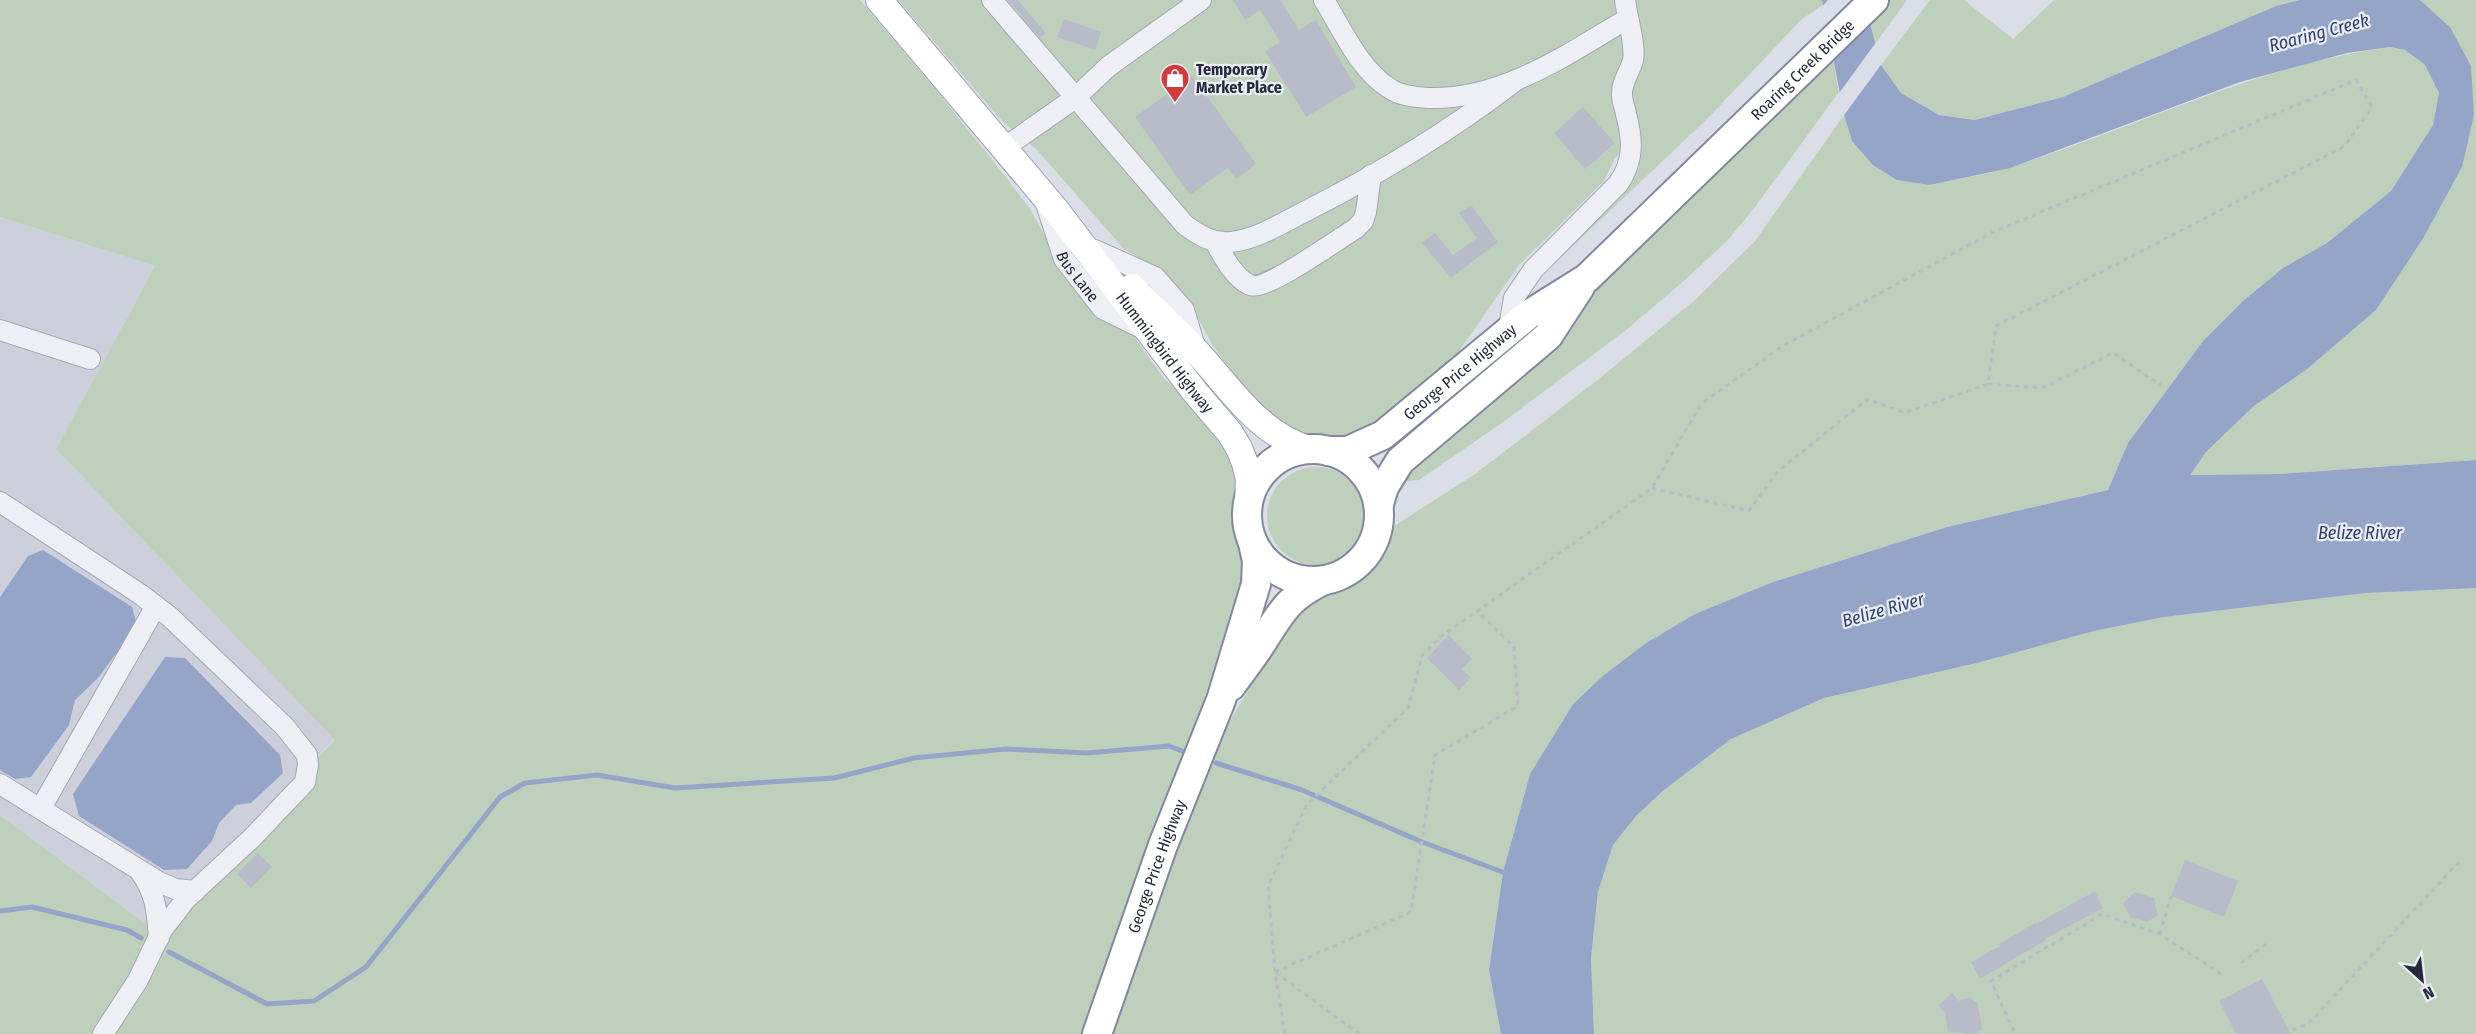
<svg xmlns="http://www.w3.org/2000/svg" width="2476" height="1034" viewBox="0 0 2476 1034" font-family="'Fira Sans Condensed',sans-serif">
<rect width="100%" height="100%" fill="#dbdee6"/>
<!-- built -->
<polygon fill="#cdd0db" points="0,217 155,266 56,449 336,738 150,927 0,815"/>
<!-- green -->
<g fill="#bed0bc">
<polygon points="0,0 860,0 932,85 1008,180 1030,209 1059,261 1128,328 1165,380 1175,386 1221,440 1236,475 1245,544 1245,576 1199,714 1085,1034 0,1034 0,815 150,927 335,740 56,449 155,266 0,217"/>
<polygon points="898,0 1822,0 1823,5 1802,19 1708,118 1536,281 1627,185 1639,167 1641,137 1615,158 1604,181 1519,265 1455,357 1381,418 1363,429 1349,436 1323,438 1304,434 1272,419 1257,406 1213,346 1193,309 1161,271 1124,249 1036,149 1003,122"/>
<polygon points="1890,0 1907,0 1875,44 1870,19"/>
<polygon points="1930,0 1964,0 2013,39 2054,0 2300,0 2276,6 2063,97 1975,120 1939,115 1901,93 1881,65"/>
<polygon points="2420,0 2476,0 2476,460 2280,474 2190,475 2206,452 2254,406 2306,370 2376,310 2424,237 2462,167 2450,27"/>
<path d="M2390 47 2405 50 2425 65 2439 93 2433 125 2391 191 2327 243 2283 268 2243 301 2203 341 2128 443 2108 490 1947 527 1773 582 1695 614 1646 643 1604 675 1573 704 1530 774 1503 872 1489 970 1501 1034H1112L1190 804 1221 737 1289 619 1323 593 1356 583 1370 573 1381 560 1388 548 1391 528 1475 474 1595 382 1695 300 1755 241 1844 115 1852 141 1930 185C1957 179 1985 175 2011 167 2138 127 2257 65 2390 47Z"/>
<polygon points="1832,55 1839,92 1755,207 1727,241 1685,280 1626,330 1499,425 1419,480 1402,482 1411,467 1566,333 1609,272"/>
<circle cx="1316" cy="516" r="49"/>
<polygon points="2476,588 2476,1034 1594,1034 1591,958 1598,892 1613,845 1636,816 1664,790 1731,739 1824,698 1977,663 2094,631 2164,617 2366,593"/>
</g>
<!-- water -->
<g fill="#94a5c8">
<polygon points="1822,0 1864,0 1881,65 1901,93 1939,115 1975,120 2063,97 2276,6 2300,0 2420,0 2450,27 2471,66 2474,115 2462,167 2424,237 2376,310 2306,370 2254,406 2206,452 2190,475 2280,474 2476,460 2476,588 2366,593 2164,617 2094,631 1977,663 1824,698 1731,739 1664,790 1636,816 1613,845 1598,892 1591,958 1594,1034 1501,1034 1489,970 1503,872 1530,774 1573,704 1604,675 1646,643 1695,614 1773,582 1947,527 2108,490 2128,443 2203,341 2243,301 2283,268 2327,243 2391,191 2433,125 2439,93 2425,65 2405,50 2390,47 2347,53 2240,82 2010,168 1930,185 1897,180 1873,165 1852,141 1844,115"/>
<polygon points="43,550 132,607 137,625 98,678 75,700 69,725 31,777 15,779 0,770 0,597 28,556"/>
<polygon points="165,657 185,658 280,755 283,773 251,803 236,805 219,823 212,841 187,869 164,870 79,816 73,794"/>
</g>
<!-- pier -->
<g fill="#dbdee6">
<polygon points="1828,0 1867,0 1829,58 1821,8"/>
<polygon points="1877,41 1883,62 1842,118 1837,96"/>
</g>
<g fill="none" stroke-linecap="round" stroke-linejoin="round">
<!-- stream -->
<g stroke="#94a5c8" stroke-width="5">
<polyline points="1216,763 1302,790 1422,842 1508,874"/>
<polyline points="0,911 32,907 127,930 141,938"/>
<polyline points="169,952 267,1004 314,1001 366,967 500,797 525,783 597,775 675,788 834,778 914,758 1006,749 1087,753 1169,746 1182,751"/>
</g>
</g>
<!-- building -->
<g fill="#b8bcc9">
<polygon points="1008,0 1018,0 1046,33 1040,38"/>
<polygon points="1233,0 1280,0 1299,30 1316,20 1356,87 1306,117 1265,51 1280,42 1260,10 1245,20"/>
<polygon points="1064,19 1101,32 1095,50 1057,37"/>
<polygon points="1192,76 1256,164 1236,179 1228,168 1190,195 1135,117"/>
<polygon points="1583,107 1615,143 1585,169 1554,133"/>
<polygon points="1471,205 1498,242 1451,278 1422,243 1435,233 1453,255 1477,238 1459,213"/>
<polygon points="1449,635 1472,659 1462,669 1471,678 1459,690 1427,658"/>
<polygon points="258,853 272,867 251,888 237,874"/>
<polygon points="2185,860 2238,881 2224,917 2171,896"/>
<polygon points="2095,891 2103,908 2045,939 2046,940 1980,979 1971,962 2000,946 1999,944 2035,923 2036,924"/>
<polygon points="2135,892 2154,898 2158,915 2147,922 2130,917 2123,903"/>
<polygon points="2262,979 2291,1034 2236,1034 2219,1001"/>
<polygon points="1952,993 1959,1001 1970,997 1978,1004 1982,1029 1976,1034 1948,1032 1945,1012 1938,1006"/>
</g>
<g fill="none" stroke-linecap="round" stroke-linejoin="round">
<!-- minor casing -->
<g stroke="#a4a8b3" stroke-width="22">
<g id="minor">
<path d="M992 0 1185 225C1199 235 1212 244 1231 242 1258 239 1282 223 1306 211 1379 174 1450 131 1515 81"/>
<path d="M1324 0C1342 29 1359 69 1389 88 1400 96 1416 97 1429 98 1502 100 1566 55 1627 19"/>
<polyline points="1004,148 1075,98 1109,66 1201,0"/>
<path id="s1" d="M1046 204 1064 259 1103 309 1146 330"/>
<path d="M1215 242C1223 256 1234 278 1250 285 1265 292 1338 239 1355 229L1363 221 1366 212 1371 175"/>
<polyline points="1095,250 1155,277 1184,310 1196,350"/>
<polyline points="0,330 90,359"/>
<path d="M1508 332 1514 298 1533 270 1618 184C1634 162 1633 140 1626 114 1625 108 1622 101 1622 95 1621 83 1630 72 1633 60 1636 45 1627 17 1625 0"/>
<polyline points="0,502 140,594 170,617 285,727 307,755 308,765 305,782 253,837 186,899 162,930 138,980 103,1034"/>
<polyline points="0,784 159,882 175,889 195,891"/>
<polyline points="41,808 156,606"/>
<path d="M141 873C156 894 157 912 159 938"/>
</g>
</g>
<!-- major casing -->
<g stroke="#9aa0b2" stroke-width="28">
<g id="major">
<path id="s2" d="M879 0 1056 210 1195 392 1230 433 1239 448 1245 463 1249 479 1248 505"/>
<path d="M1132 287C1153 309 1176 329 1197 352 1232 390 1258 434 1311 450"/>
</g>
</g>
<!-- highway casing -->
<g stroke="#82889d" stroke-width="32">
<g id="highway">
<circle cx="1313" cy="515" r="66"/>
<path id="s3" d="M1328 451H1348L1383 435 1528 315 1587 278 1874 0"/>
<polyline points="1379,504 1384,487 1400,461 1548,336 1580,287"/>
<path d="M1231 686C1241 672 1252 658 1261 644 1282 612 1286 599 1322 581"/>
<path id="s4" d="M1097 1034 1163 845 1221 700 1256 584 1257 561 1253 543"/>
</g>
</g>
<!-- path -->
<g stroke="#babcc4" stroke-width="3" stroke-dasharray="4.5 4.5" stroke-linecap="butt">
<polyline points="1988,384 2042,388 2113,353 2161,385"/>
<polyline points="2160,934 2171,896"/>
<polyline points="2241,963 2266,944"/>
<polyline points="1275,972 1411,912 1435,755 1518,706 1514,647 1477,611"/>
<polyline points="1276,973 1359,1034"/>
<polyline points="2014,1031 1991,981 2102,914 2160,934 2224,976"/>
<polyline points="1285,1034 1275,972 1268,886 1307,804 1408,708 1422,656 1440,637 1652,488 1701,404 1781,347 1991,233 2356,80 2372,107 2345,146 1996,326 1988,384 1904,413 1868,399 1778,471 1749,511 1652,488"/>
<polyline points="2284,1034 2309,1023 2460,861"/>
</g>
<!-- minor -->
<use href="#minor" stroke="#eeeff4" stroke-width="20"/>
<!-- major -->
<use href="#major" stroke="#fff" stroke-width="26"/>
<!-- highway -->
<use href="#highway" stroke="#fff" stroke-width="28"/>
</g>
<!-- icons -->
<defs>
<g id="shop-pin" transform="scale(1.5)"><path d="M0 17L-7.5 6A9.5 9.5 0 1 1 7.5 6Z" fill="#d13b3a" stroke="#eaedf4"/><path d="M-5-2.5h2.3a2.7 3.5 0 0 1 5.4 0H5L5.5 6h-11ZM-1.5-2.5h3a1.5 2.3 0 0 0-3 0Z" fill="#fff"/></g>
</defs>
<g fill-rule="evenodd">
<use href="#shop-pin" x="1175" y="78"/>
</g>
<g text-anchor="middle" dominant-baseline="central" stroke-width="4.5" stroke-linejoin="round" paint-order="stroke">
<!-- poi labels -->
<g font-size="16" font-weight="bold" fill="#252a3c" stroke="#eaedf4" text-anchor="start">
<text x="1196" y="69">Temporary<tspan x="1196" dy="18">Market Place</tspan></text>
</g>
<!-- street labels -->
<g font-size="16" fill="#252a3c" stroke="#eaedf4">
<text stroke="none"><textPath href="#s3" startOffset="616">Roaring Creek Bridge</textPath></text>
<text stroke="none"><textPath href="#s1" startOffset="80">Bus Lane</textPath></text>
<text stroke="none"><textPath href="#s2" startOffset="454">Hummingbird Highway</textPath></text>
<text stroke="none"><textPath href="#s3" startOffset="158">George Price Highway</textPath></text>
<text stroke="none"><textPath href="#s4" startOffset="178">George Price Highway</textPath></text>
</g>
<!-- water labels -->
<g font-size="18" font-style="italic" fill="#2e4171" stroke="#eaedf4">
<text transform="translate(2319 33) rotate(-15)">Roaring Creek</text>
<text x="2360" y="533">Belize River</text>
<text transform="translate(1883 610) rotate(-16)">Belize River</text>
</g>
</g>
<!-- north arrow -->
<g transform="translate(2422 980) rotate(153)" stroke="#eaedf4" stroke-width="4.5" paint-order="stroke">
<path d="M0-4.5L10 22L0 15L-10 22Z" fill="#252a3c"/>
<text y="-9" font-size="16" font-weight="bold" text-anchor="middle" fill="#252a3c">N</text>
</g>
</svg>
